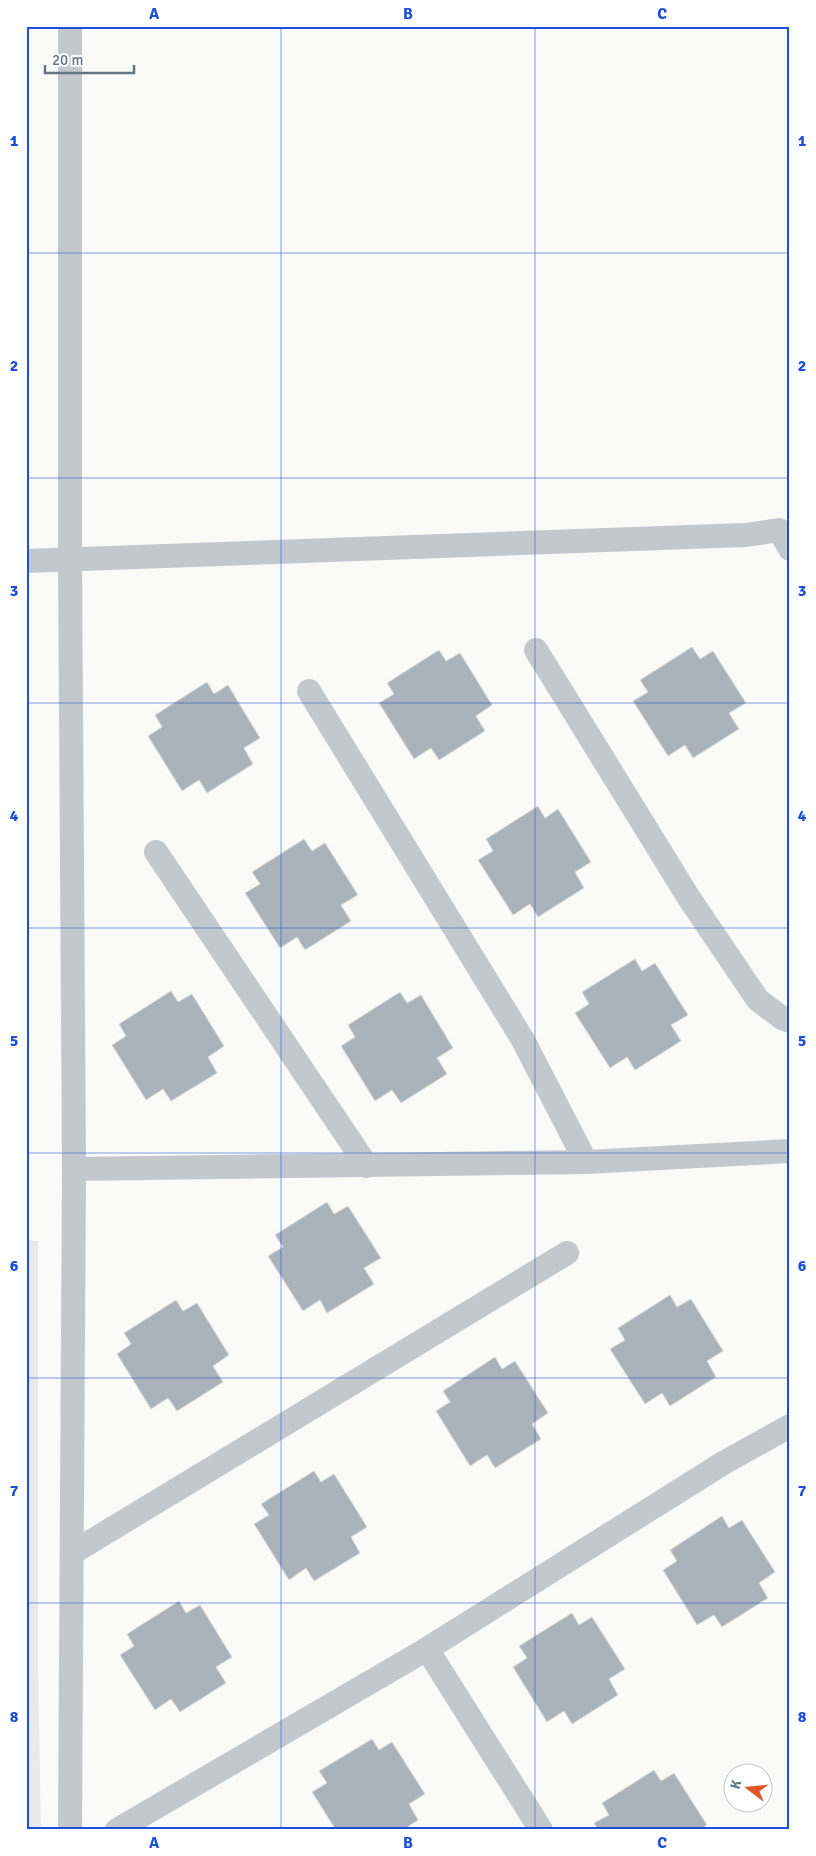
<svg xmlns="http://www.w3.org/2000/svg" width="816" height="1856" viewBox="0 0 816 1856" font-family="Signika,sans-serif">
<rect width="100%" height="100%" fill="#fafaf8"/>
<!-- built -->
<polygon fill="#e8e9e9" points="26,1240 38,1241 38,1667 41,1830 26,1830"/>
<!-- building -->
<g fill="#aab3b9" stroke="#dcdcda">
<polygon points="692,647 700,659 713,651 746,703 729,713 739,729 693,758 685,745 668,756 633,701 648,692 640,680"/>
<polygon points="439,650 446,661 460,653 492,705 476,716 485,731 439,760 431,748 414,759 379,703 394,694 387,683"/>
<polygon points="207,682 214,694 228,685 260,738 244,748 253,764 207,793 199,780 182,791 148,736 162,727 155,715"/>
<polygon points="538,806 545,818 558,809 591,862 575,872 584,888 538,917 530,904 513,915 478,860 493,851 486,839"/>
<polygon points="304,839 312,851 325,843 358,895 341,905 351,921 305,950 297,937 280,948 245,893 260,884 252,872"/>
<polygon points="635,959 642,971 655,963 688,1015 671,1025 681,1041 635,1070 627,1057 610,1068 575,1013 589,1004 582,992"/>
<polygon points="171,991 178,1002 192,994 224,1046 208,1057 217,1073 171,1101 163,1089 146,1100 112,1045 126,1036 119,1024"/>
<polygon points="400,992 407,1003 421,995 453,1048 437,1058 447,1074 401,1103 392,1090 375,1101 341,1046 355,1037 348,1025"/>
<polygon points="327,1202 334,1214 348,1206 381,1258 364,1268 374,1284 327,1313 320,1300 303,1311 268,1256 283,1247 275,1235"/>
<polygon points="670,1295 677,1307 691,1299 723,1351 707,1361 716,1377 670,1406 662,1393 645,1404 610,1349 625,1340 618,1328"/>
<polygon points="176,1300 183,1311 197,1303 229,1355 213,1366 223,1382 177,1411 168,1398 151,1409 117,1354 131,1344 124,1333"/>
<polygon points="495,1357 502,1369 515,1361 548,1413 532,1424 541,1439 495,1468 487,1455 470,1466 436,1411 450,1402 443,1391"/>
<polygon points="314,1471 321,1482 334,1474 367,1527 351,1537 360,1553 314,1581 306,1568 289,1580 254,1524 269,1515 261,1504"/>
<polygon points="722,1516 729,1528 742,1520 775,1572 759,1583 768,1598 722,1627 714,1615 697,1625 663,1570 677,1561 670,1550"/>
<polygon points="179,1601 186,1613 200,1605 232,1657 216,1667 226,1683 180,1712 171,1699 155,1710 120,1655 134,1646 127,1634"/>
<polygon points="572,1613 579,1625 592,1617 625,1669 609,1679 618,1695 572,1724 564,1711 547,1722 513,1667 527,1658 519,1646"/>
<polygon points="372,1739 379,1750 392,1742 425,1794 409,1804 418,1820 403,1830 336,1830 312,1792 327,1783 319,1771"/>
<polygon points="654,1770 661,1781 674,1773 707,1825 700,1830 598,1830 594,1823 609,1815 602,1803"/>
</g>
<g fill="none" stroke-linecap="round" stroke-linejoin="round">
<!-- street -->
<g stroke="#c3c8cc" stroke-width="24">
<polyline points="26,561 746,535 779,530 790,549"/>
<polyline points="536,650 689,898 758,1000 782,1018 790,1021"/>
<polyline points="309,691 523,1040 586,1162"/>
<polyline points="156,852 367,1166"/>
<polyline points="74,1169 586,1162 790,1151"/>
<polyline points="72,1553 567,1253"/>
<polyline points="427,1649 541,1830"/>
<polyline points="70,1830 74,1169 70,558 70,26"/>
<polyline points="117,1830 427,1649 725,1462 790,1426"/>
</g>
</g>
<!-- grid -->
<path fill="none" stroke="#1d4ed8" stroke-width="1" stroke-opacity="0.55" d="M281 26V1830M535 26V1830M26 253H790M26 478H790M26 703H790M26 928H790M26 1153H790M26 1378H790M26 1603H790"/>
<!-- border -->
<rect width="816" height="1856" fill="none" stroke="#ffffff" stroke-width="55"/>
<!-- north arrow -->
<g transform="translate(748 1788) rotate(286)"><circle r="24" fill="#ffffff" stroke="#c1c8cd"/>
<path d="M0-4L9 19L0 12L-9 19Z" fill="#e4572e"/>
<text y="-8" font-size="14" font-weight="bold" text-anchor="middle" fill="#657683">K</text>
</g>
<!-- scale -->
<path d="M45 65v8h89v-8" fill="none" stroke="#657683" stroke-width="2.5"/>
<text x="52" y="65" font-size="15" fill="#657683" stroke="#ffffff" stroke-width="4" paint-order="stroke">20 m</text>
<rect x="28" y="28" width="760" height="1800" fill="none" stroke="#1d4ed8" stroke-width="2"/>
<g font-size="16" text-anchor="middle" font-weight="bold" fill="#1d4ed8">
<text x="154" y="19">A</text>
<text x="408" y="19">B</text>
<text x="662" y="19">C</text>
<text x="14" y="146">1</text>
<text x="802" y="146">1</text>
<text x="14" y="371">2</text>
<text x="802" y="371">2</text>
<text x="14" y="596">3</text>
<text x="802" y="596">3</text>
<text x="14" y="821">4</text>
<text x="802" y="821">4</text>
<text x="14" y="1046">5</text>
<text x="802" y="1046">5</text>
<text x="14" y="1271">6</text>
<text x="802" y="1271">6</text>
<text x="14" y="1496">7</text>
<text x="802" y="1496">7</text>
<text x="14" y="1722">8</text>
<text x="802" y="1722">8</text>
<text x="154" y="1848">A</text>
<text x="408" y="1848">B</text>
<text x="662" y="1848">C</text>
</g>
</svg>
